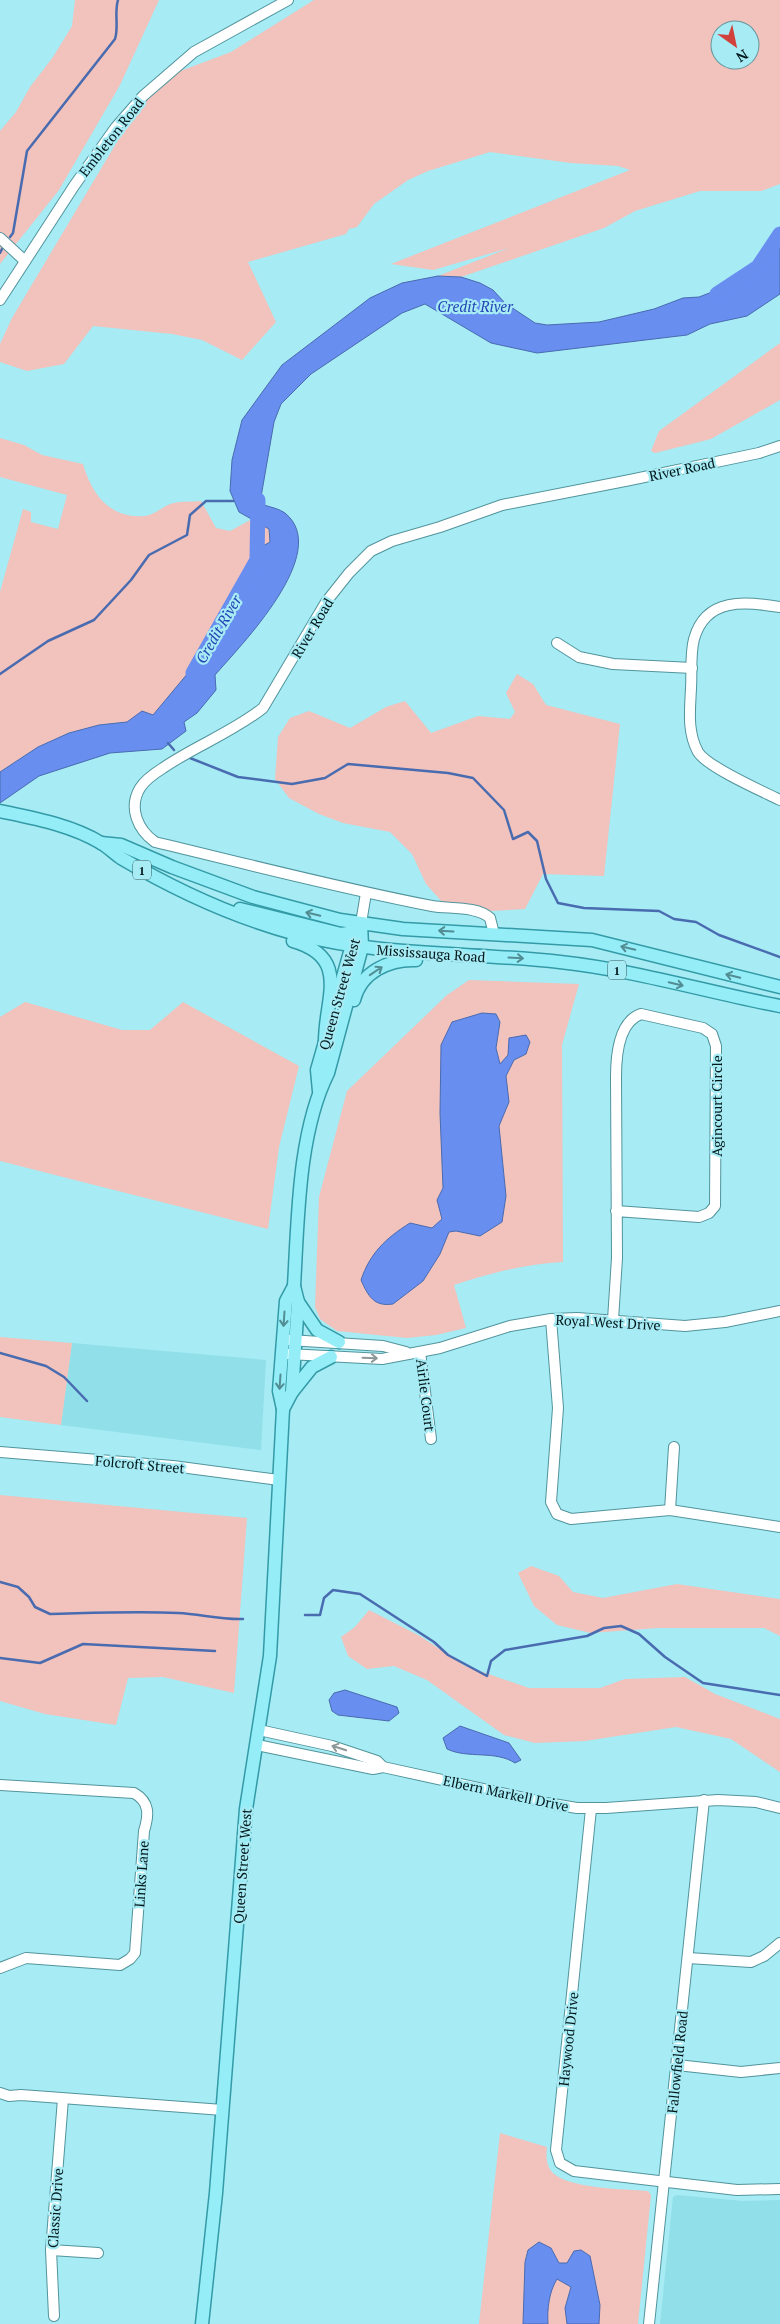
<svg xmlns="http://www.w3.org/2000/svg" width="780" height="2324" viewBox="0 0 780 2324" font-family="'PT Serif',serif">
<rect width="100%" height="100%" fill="#a7ebf4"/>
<!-- built -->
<g fill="#90dfe9">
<polygon points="72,1343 266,1360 261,1450 61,1425"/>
<polygon points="677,2195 743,2201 780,2200 780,2324 660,2324 673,2197"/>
</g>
<!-- green -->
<g fill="#f2c2bc" fill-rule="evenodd">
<polygon points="75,0 159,0 120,85 59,190 0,264 0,131 16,112 30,87 53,57 72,26"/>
<path d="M314 0H780V184L761 191H700L635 211 604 228 461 277 438 276 509 248 433 270 391 264 630 170 618 166 571 163 490 152 428 171 408 180 374 204 357 227 349 229 346 234 248 262 276 322 242 360 202 340 172 334 93 326 64 364 27 371 0 362V344L12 318 136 110 175 73 231 52ZM720 30H750V60H720Z"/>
<polygon points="780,343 780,400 711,439 655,453 651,451 659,431"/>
<path d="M0 438 24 445 42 455 83 464C92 495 110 519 145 516 155 515 164 505 174 503 182 501 192 502 201 501L216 528 230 531 254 518 269 529 270 542 263 546 253 569 225 607 218 637 153 716 142 712 127 722 99 725 69 733 38 747 0 772V592L23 509 31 512V522L58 529 67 495 0 477Z"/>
<polygon points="517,674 533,684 546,705 620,724 604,876 543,874 525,909 491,911 443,903 426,884 412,854 390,832 343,823 319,814 289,798 275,779 278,737 290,718 309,711 350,728 386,707 405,701 431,733 478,716 510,719 515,712 506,693"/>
<path d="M469 980 579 984 562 1045 563 1262C525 1264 490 1273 454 1285L466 1328 436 1335 407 1338 337 1331 320 1319 315 1307 319 1197 347 1091 447 995Z"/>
<polygon points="25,1002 122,1030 150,1030 183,1002 299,1066 279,1147 268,1229 0,1161 0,1017"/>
<polygon points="0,1337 72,1343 61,1425 0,1417"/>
<polygon points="0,1495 247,1518 234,1693 163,1677 128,1678 116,1725 45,1714 0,1701"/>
<polygon points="531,1566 559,1576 573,1592 603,1598 677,1584 780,1599 780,1636 764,1628 658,1628 591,1633 557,1625 534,1606 518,1573"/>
<polygon points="369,1610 420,1636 465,1666 529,1688 600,1688 625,1679 685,1677 715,1694 780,1719 780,1772 731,1739 676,1727 585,1741 535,1743 504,1735 427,1680 394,1666 367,1669 348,1656 341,1637 355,1627"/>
<path d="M500 2133 547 2147C546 2157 546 2166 553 2173 570 2189 625 2189 648 2191L651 2195 638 2324H479Z"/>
</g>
<!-- water -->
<g fill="#688ef0" stroke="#496bb0">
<path d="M780 243V294L747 316 710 324 687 335 537 353 491 343 425 304 402 313 311 374 281 404 274 422 261 497 264 505C270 507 280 509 285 513 333 552 240 646 215 675L216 690 197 713 184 722 186 731 162 749 110 753 39 776 0 803V772L38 747 69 733 99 725 127 722 142 711 153 715 218 637 225 607 253 569 263 546 270 542 269 529 239 512 230 491 232 460 242 420 282 365 370 298 402 283 438 276 461 277 480 283 493 290 505 303 535 323 547 325 599 322 654 309 683 298 699 297 748 278Z"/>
<path d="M482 1013 496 1014 500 1022 496 1048 500 1064 508 1055 509 1038 526 1035 530 1042 526 1054 514 1060 506 1076 509 1102 499 1126 506 1196 502 1222 480 1236 456 1231 449 1232 440 1254 423 1281 393 1304C374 1307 368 1296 361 1280 370 1253 386 1238 410 1223L432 1228 442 1219 437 1200 443 1188 440 1113 441 1045 452 1022Z"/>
<polygon points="345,1690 397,1707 399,1713 389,1721 338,1715 332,1711 329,1700 334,1693"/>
<path d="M460 1726 509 1743 521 1760 515 1763C495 1750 468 1759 447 1749L443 1738Z"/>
<path d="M539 2242 551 2248 559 2263H567L574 2251 581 2250 590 2256 600 2305 599 2324H567L565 2308 571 2287 557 2279C549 2292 547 2309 548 2324H523L525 2262 528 2250Z"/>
</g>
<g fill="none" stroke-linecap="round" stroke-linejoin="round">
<!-- stream -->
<g stroke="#496bb0" stroke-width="2.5">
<path d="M10 237 13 233 27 151 115 39C119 26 114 13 118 0"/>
<polyline points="0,253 2,249"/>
<polyline points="0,674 48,641 94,620 131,580 149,555 187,535 190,515 206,501 233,501"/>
<polyline points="168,743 174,750"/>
<polyline points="190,758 238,777 292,784 325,778 348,764 448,773 473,778 504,810 513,839 528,832 537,841 546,879 558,903 584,908 659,911 674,919 696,922 719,935 780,957"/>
<polyline points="0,1353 46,1366 64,1377 87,1401"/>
<path d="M0 1582 18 1587 29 1597 35 1607 50 1614C93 1613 135 1611 178 1613 200 1614 221 1620 243 1619"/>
<polyline points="305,1615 320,1615 324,1598 333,1590 360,1594 434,1642 448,1655 487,1676 491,1661 505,1650 587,1636 604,1628 621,1626 639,1634 665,1657 703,1683 780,1695"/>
<polyline points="0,1658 40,1663 83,1644 215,1651"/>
</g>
<!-- river -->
<g stroke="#688ef0" stroke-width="15">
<polyline points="717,294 758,267 780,234"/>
<polyline points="193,673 257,560 258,500"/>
</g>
<!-- minor casing -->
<g stroke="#51949c" stroke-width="12">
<g id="minor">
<polyline points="0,238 25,261"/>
<polyline points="0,300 74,186 116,127 143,96 194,52 288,0"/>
<path d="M780 607C746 602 706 596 694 639 690 654 692 673 691 688 690 710 687 732 698 752 707 767 762 791 780 800"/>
<polyline points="557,643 579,657 613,664 692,668"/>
<polyline points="361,923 366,893"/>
<path d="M494 934 490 918C477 906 449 909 432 906 339 888 247 864 155 842 138 830 128 808 140 788 145 780 155 773 163 768 195 746 233 732 263 708L326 602 349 573 371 551 392 541 440 527 502 505 630 480 759 453 780 446"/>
<polyline points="551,1319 558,1408 551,1502 557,1514 571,1519 670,1510 780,1527"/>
<path d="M613 1320 617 1258 616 1077C616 1057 618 1022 641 1014L703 1028 712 1034 716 1046 715 1206 709 1213 699 1217 616 1211"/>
<polyline points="289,1340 383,1346 406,1352"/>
<polyline points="420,1352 431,1439"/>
<polyline points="288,1354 382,1359 440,1348 510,1326 551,1319 577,1318 685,1326 725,1322 780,1311"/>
<polyline points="0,1452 173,1466 279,1480"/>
<polyline points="670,1510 674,1447"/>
<polyline points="259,1730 332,1746 377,1761 383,1767"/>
<polyline points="257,1745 373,1769 383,1767 547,1803 577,1808 606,1808 718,1800 756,1802 780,1808"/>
<path d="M0 1785 134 1793C150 1802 149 1815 144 1831L135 1953 130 1959 120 1965 26 1958 0 1968"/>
<polyline points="591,1809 556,2150 560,2163 574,2171 650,2180 737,2190 780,2189"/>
<polyline points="688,1958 751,1962 764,1956 780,1943"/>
<polyline points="677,2065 741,2072 780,2068"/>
<polyline points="0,2093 9,2096 21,2095 223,2110"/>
<polyline points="51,2250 98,2253"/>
<polyline points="54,2316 51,2250 63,2099"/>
<polyline points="649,2324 704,1800"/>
</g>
</g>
<!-- major casing -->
<g stroke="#339ba7" stroke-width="15">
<g id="major">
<path d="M0 811C33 818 72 825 101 843 108 847 114 853 121 858 177 891 233 917 296 934 383 957 472 952 560 962 634 970 707 992 780 1006"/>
<polyline points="101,843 121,845 172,867 253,897 340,920 403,929 592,940 780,987"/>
<polyline points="240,909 341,934 348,933 359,925"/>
<path d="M293 941C352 958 324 1000 325 1043"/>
<polyline points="337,998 354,938"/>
<path d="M354 1000C361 972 389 959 416 960"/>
<polyline points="319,1091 317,1070 327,1035"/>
<polyline points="298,1302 317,1330 339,1342"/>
<polyline points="292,1392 312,1367 331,1357"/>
<path d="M283 1409 292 1392 298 1302 294 1286C298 1219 298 1133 328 1073L362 947 361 923"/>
<polyline points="202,2324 216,2193 246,1809 270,1656 283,1409 279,1391 286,1301 294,1286"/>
</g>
</g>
<!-- minor -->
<use href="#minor" stroke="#fff" stroke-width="10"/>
<!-- major -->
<use href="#major" stroke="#95edf7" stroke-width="12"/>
</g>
<!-- one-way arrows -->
<defs><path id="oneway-shaft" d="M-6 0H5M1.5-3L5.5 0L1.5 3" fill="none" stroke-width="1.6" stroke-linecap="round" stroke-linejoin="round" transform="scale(1.25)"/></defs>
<g stroke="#528d94">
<use href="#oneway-shaft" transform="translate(313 914) rotate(-167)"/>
<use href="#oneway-shaft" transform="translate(446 931) rotate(-177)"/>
<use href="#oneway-shaft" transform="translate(628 948) rotate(-167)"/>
<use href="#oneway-shaft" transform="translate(516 958) rotate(3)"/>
<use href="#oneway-shaft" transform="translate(376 971) rotate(-34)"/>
<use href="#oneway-shaft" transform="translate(733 976) rotate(-166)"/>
<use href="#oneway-shaft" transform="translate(676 984) rotate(14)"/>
<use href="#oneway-shaft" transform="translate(284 1319) rotate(94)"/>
<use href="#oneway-shaft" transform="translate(280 1382) rotate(94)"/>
</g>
<g stroke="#8c9798">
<use href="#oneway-shaft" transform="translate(370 1358) rotate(2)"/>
<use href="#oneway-shaft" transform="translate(339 1748) rotate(-162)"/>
</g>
<g text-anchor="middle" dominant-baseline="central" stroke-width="4.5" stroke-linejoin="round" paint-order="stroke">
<!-- shield labels -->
<g fill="#a7ebf4" stroke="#32575c" stroke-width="1">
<rect x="133" y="860.5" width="18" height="19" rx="4"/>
<rect x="608" y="960.5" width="18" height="19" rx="4"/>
</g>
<g font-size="12" font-weight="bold" fill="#00181b">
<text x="142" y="870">1</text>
<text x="617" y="970">1</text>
</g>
<!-- street labels -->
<g font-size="14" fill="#00181b" stroke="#a7ebf4">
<text transform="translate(111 137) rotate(-52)">Embleton Road</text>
<text transform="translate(682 469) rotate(-12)">River Road</text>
<text transform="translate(312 628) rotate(-59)">River Road</text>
<text transform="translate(431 953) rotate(4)">Mississauga Road</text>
<text transform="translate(339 994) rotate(-74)">Queen Street West</text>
<text transform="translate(716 1106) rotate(-90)">Agincourt Circle</text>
<text transform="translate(608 1322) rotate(3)">Royal West Drive</text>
<text transform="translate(426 1395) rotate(83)">Airlie Court</text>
<text transform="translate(140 1464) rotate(5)">Folcroft Street</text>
<text transform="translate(506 1793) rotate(12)">Elbern Markell Drive</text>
<text transform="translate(242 1866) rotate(-86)">Queen Street West</text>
<text transform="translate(141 1874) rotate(-86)">Links Lane</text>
<text transform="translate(568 2039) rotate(-84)">Haywood Drive</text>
<text transform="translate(677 2062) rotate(-84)">Fallowfield Road</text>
<text transform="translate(55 2208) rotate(-86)">Classic Drive</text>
</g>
<!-- water labels -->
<g font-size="15" font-style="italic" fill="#2444b5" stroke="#a7ebf4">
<text x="475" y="306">Credit River</text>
<text transform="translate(218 629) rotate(-60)">Credit River</text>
</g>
</g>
<!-- north arrow -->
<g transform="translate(735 45) rotate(147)"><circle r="24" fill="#a7ebf4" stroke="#64979d"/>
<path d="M0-4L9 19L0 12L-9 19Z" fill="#d1423d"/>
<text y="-8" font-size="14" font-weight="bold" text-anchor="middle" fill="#00181b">N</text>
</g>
</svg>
